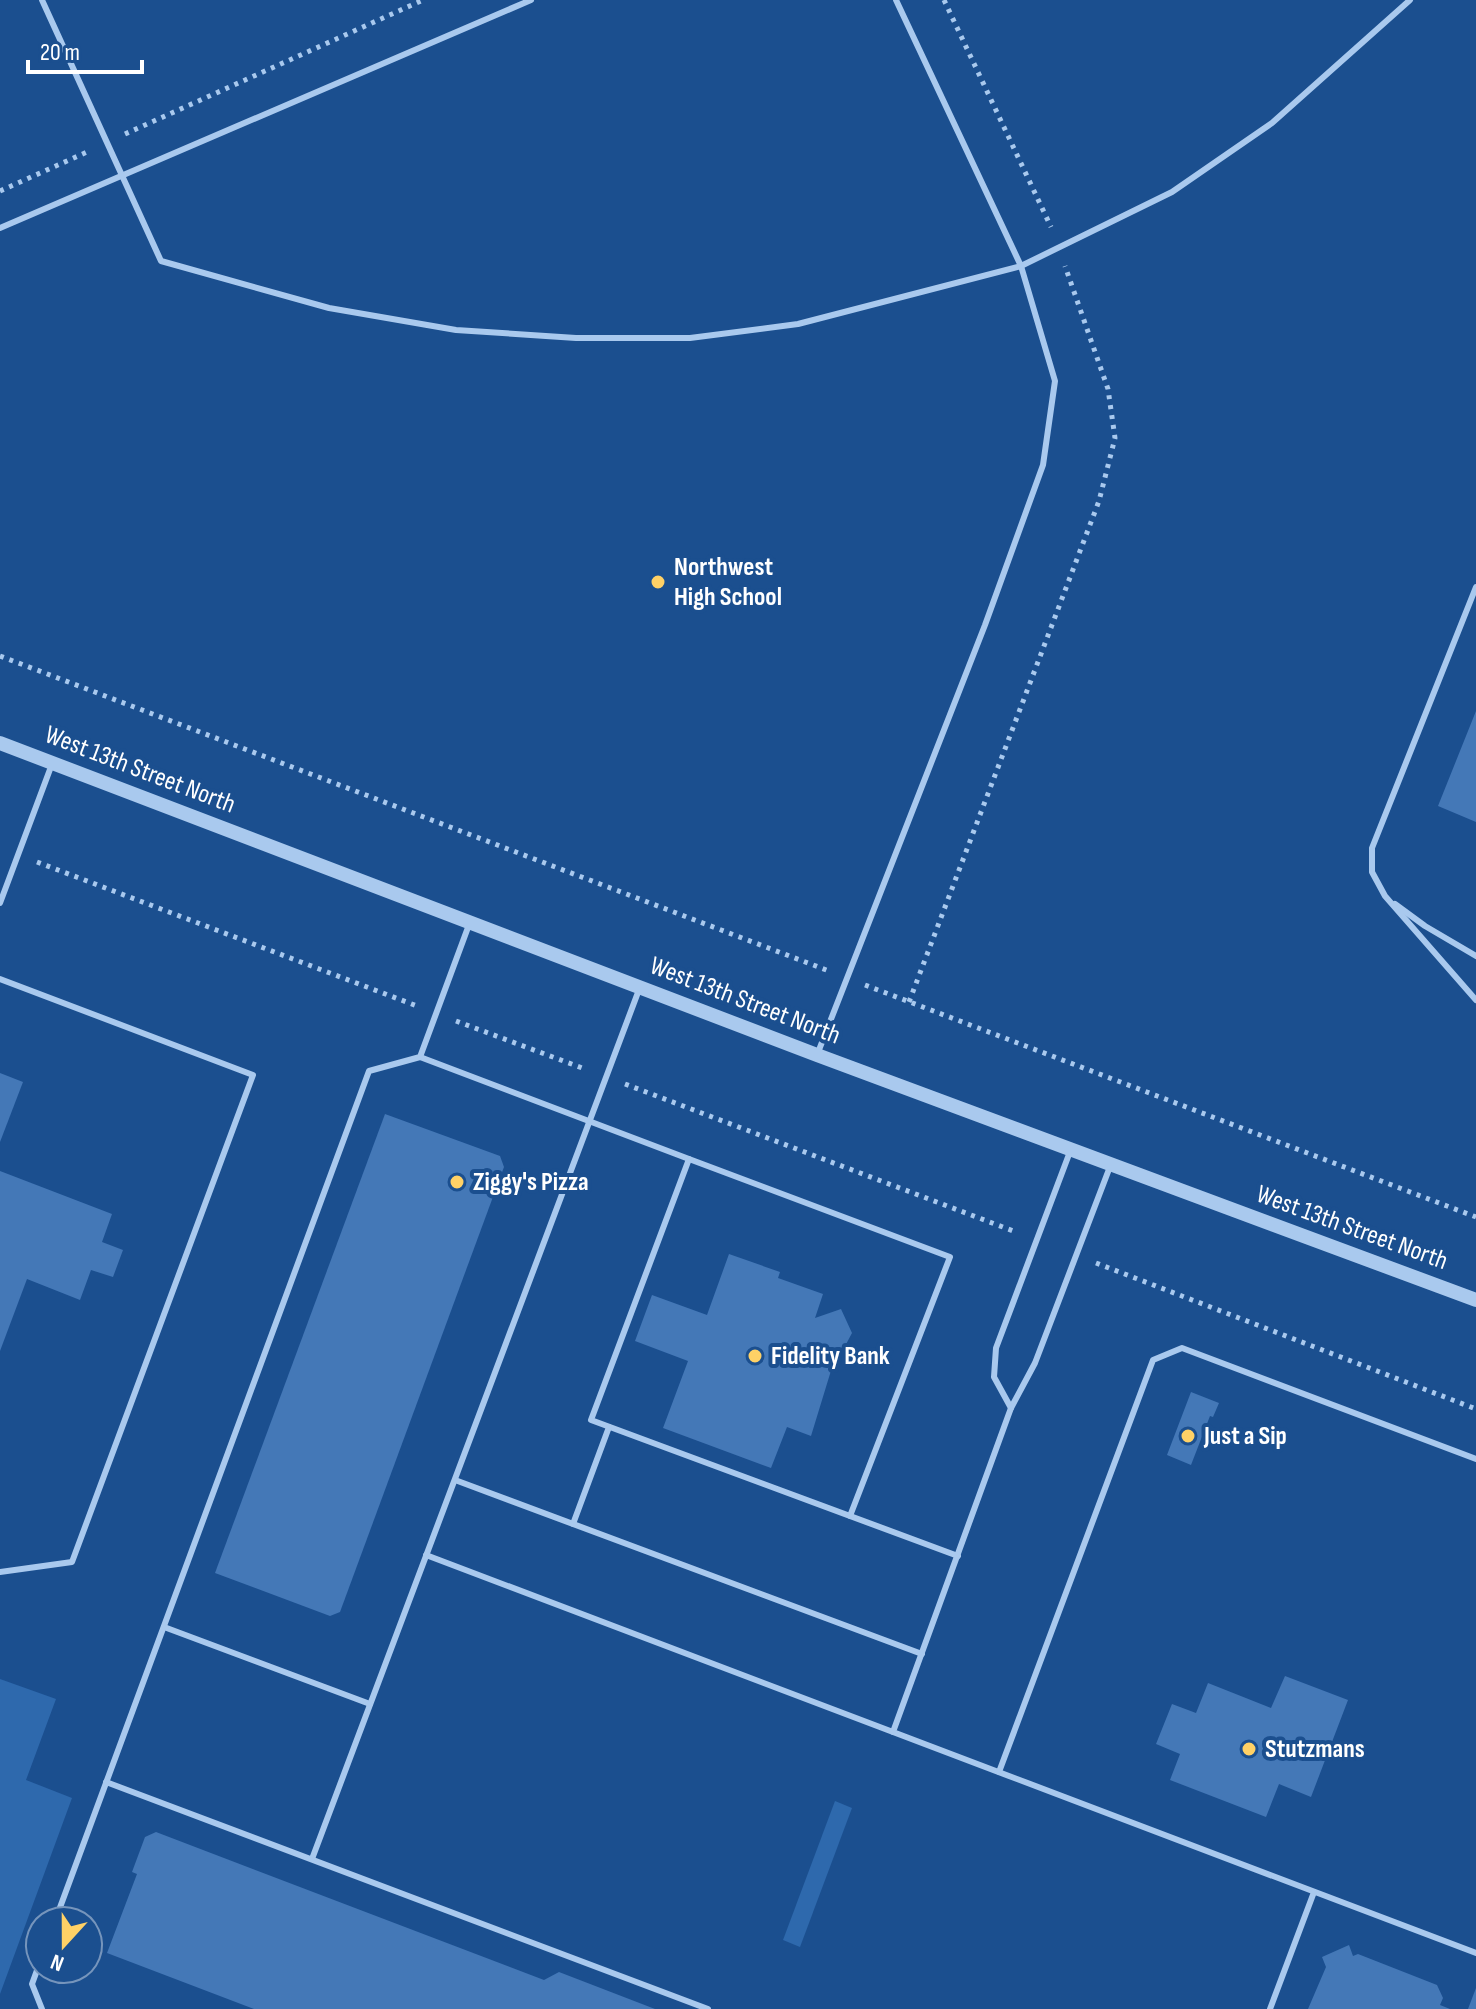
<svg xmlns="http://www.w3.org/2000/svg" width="1476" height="2009" viewBox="0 0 1476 2009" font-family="'Sofia Sans Condensed',sans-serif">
<rect width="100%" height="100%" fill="#1b4f8f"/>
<!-- green -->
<g fill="#2e69ad">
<polygon points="0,1679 56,1699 26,1780 72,1798 0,1994"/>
<polygon points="835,1801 852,1808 800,1947 783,1940"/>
</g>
<!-- building -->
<g fill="#4478b7">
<polygon points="1476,711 1476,822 1438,806"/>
<polygon points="0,1073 23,1082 0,1142"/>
<polygon points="385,1114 500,1156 504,1167 340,1612 330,1616 215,1573"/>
<polygon points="0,1171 112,1214 102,1242 123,1250 113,1277 91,1270 80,1300 27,1279 0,1351"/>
<polygon points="729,1254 780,1272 778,1278 823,1294 815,1318 841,1309 852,1333 844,1348 837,1351 811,1436 787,1427 771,1468 663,1428 688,1361 635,1341 652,1295 707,1315"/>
<polygon points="1191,1392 1219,1403 1213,1417 1210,1416 1191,1465 1167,1455"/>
<polygon points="1285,1676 1348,1700 1311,1797 1279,1784 1266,1817 1170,1780 1180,1754 1156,1744 1172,1704 1196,1713 1208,1683 1271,1708"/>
<polygon points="156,1832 544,1980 559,1972 655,2009 254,2009 107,1953 137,1874 132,1872 145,1837"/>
<polygon points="1349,1945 1353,1956 1358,1954 1437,1985 1443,1998 1440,2005 1450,2009 1308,2009 1326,1967 1322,1957"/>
<polygon points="1476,1988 1476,2009 1468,2009"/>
</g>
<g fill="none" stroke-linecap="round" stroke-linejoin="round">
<!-- path -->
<g stroke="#a9c9ee" stroke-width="5" stroke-dasharray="4 6" stroke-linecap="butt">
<polyline points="944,0 1051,227"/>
<polyline points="125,134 423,0"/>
<polyline points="0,191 87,152"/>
<polyline points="0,656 829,971"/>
<polyline points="37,862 417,1006"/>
<polyline points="865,985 1476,1217"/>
<polyline points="909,1002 1099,501 1115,438 1108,389 1065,266"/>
<polyline points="456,1021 585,1069"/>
<polyline points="625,1084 1016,1232"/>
<polyline points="1096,1263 1476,1409"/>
</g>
<!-- service -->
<g stroke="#a9c9ee" stroke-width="6">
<polyline points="42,0 161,261 329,308 456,330 576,338 690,338 798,324 1021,266 1172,192 1272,123 1410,0"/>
<polyline points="0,228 531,0"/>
<polyline points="1476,587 1372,848 1372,872 1385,896 1476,1000"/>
<polyline points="0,903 52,764"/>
<polyline points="1395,904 1425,926 1476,956"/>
<polyline points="0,979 253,1075 72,1562 0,1572"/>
<polyline points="817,1055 985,625 1043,465 1055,381 1021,266 896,0"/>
<polyline points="420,1057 689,1159 591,1420 958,1556"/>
<polyline points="689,1159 950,1257 850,1516"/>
<polyline points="1111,1164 1035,1363 1011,1408 893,1732 1476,1953"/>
<polyline points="1011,1408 994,1377 996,1348 1071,1149"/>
<polyline points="455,1480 922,1654"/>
<polyline points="573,1524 609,1427"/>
<polyline points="426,1555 893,1732"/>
<polyline points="164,1627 370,1704"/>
<polyline points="999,1772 1153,1360 1182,1348 1476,1459"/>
<polyline points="106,1782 708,2009"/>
<polyline points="312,1859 640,987"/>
<polyline points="55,1921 369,1071 420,1057 470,922"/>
<polyline points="40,1962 32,1984 42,2009"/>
<polyline points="1270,2009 1314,1892"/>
</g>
<!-- tertiary -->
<polyline stroke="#a9c9ee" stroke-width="14" points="0,743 817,1055 1476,1300"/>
</g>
<!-- markers -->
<g fill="#ffd166" stroke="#1b4f8f" stroke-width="3">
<circle cx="658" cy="582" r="8"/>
<circle cx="457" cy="1182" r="8"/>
<circle cx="755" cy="1356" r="8"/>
<circle cx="1188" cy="1436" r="8"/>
<circle cx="1249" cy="1749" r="8"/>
</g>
<g text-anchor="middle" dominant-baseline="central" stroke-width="8" stroke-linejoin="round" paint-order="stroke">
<!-- poi labels -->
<g font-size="26" font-weight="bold" fill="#fff" stroke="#1b4f8f" text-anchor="start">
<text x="674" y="567">Northwest<tspan x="674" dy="30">High School</tspan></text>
<text x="473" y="1182">Ziggy's Pizza</text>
<text x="771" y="1356">Fidelity Bank</text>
<text x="1204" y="1436">Just a Sip</text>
<text x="1265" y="1749">Stutzmans</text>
</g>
<!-- street labels -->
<g font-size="26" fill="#fff" stroke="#1b4f8f">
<text transform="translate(140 770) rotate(21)">West 13th Street North</text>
<text transform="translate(745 1001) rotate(21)">West 13th Street North</text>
<text transform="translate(1352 1228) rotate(20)">West 13th Street North</text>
</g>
</g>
<!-- north arrow -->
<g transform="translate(64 1945) rotate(201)"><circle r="38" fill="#1b4f8f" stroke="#7695bc" stroke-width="2"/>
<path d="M0-6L14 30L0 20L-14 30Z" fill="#ffd166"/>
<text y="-12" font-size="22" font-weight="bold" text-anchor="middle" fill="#ffffff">N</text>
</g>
<!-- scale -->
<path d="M28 60v12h114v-12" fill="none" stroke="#ffffff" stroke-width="4"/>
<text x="40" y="60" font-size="24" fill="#ffffff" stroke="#1b4f8f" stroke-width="6" paint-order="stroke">20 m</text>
</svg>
